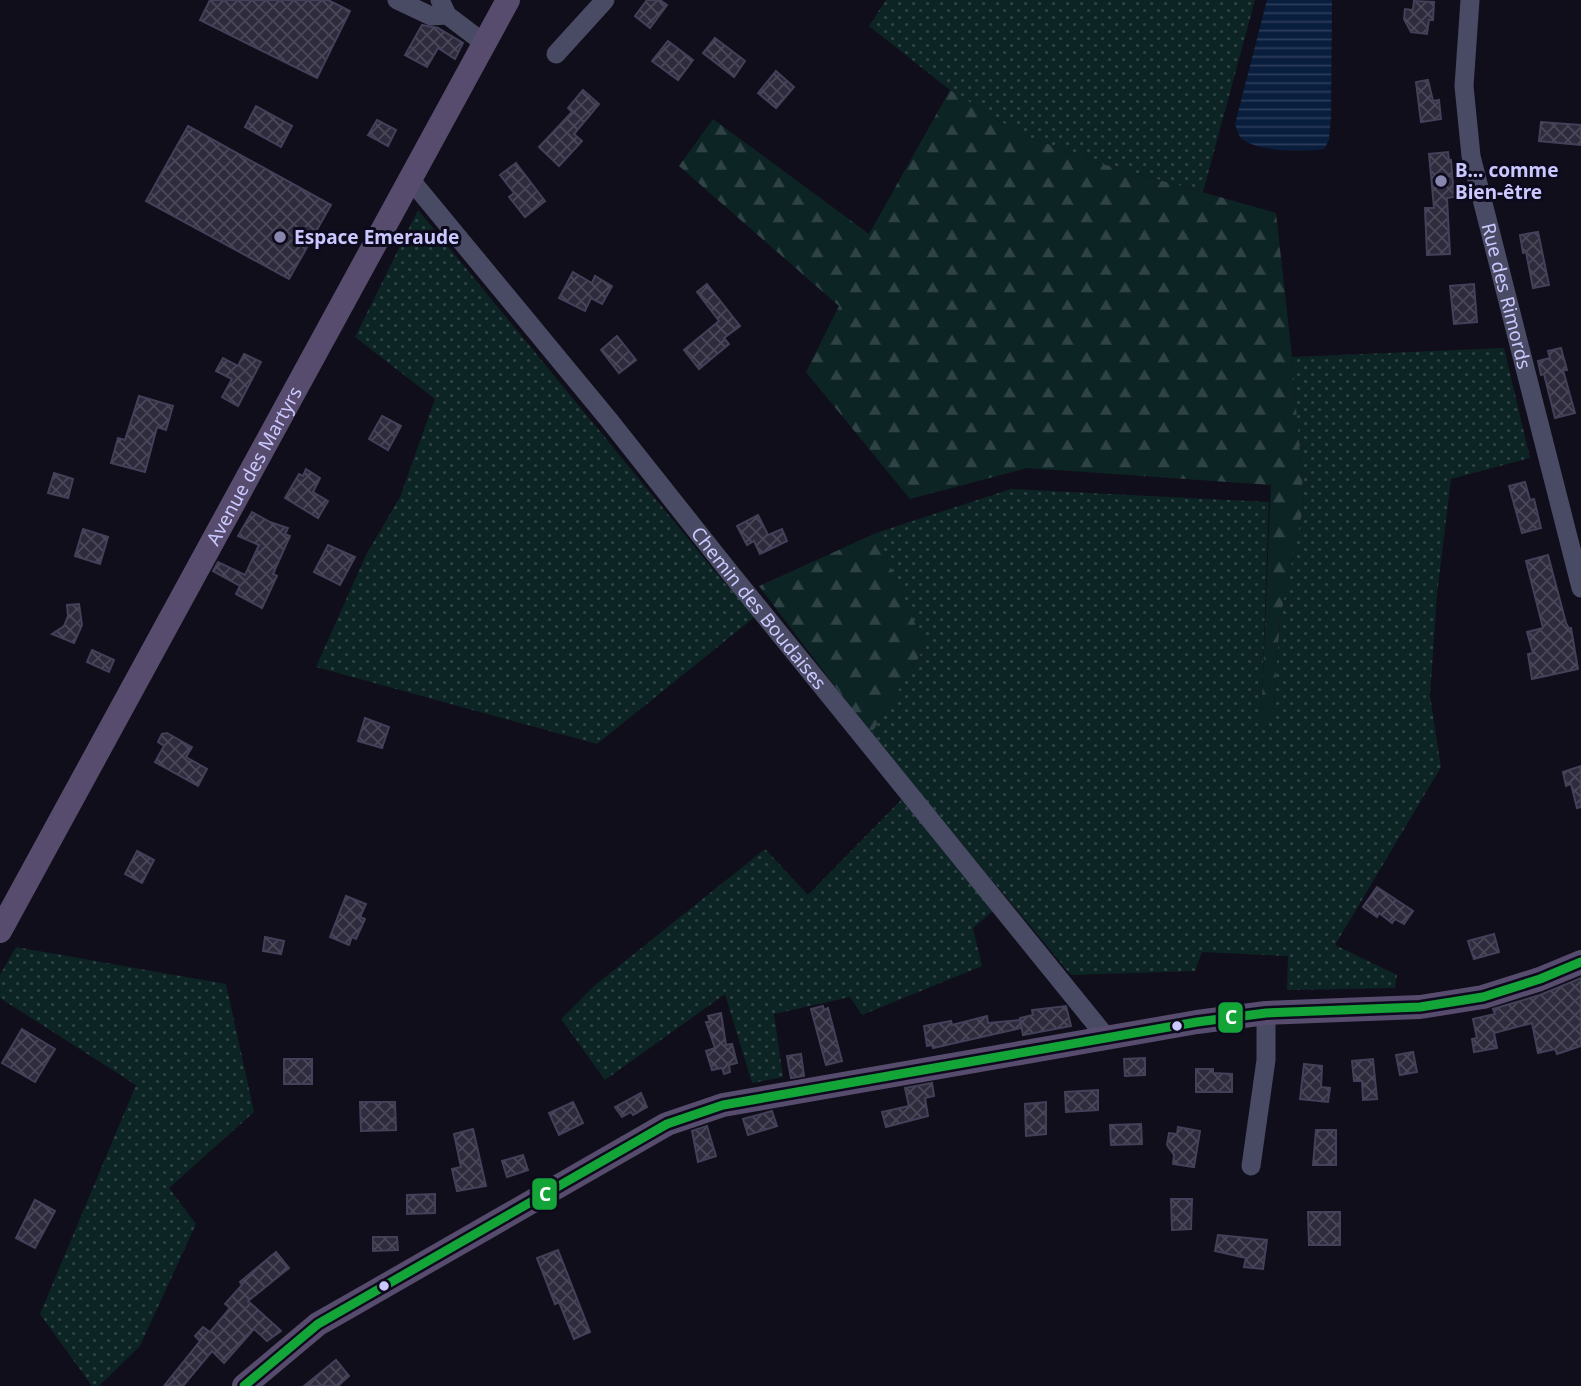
<svg xmlns="http://www.w3.org/2000/svg" width="1581" height="1386" viewBox="0 0 1581 1386" font-family="'Noto Sans',sans-serif">
<defs>
<pattern id="grass-dots" width="8" height="8" patternUnits="userSpaceOnUse" patternTransform="scale(1.75)"><rect width="8" height="8" fill="#0d2424"/><path d="M2 2h.1M6 6h.1" fill="none" stroke="#2f4245" stroke-width="1.8" stroke-linecap="round"/></pattern>
<pattern id="forest-firs" width="22" height="20" patternUnits="userSpaceOnUse" patternTransform="scale(1.75)"><rect width="22" height="20" fill="#0d2424"/><path d="M5 1l3.5 6h-7zM16 11l3.5 6h-7z" fill="#2f4245"/></pattern>
<pattern id="water-rules" width="6" height="5" patternUnits="userSpaceOnUse" patternTransform="scale(1.75)"><rect width="6" height="5" fill="#091d3d"/><path d="M0 2.5h6" fill="none" stroke="#2c3c5a"/></pattern>
<pattern id="building-cross-hatch" width="8" height="8" patternUnits="userSpaceOnUse" patternTransform="scale(1.75)"><rect width="8" height="8" fill="#2e2b3d"/><path d="M0 0l8 8M0 8l8-8" fill="none" stroke="#4b485a"/></pattern>
</defs>
<rect width="100%" height="100%" fill="#100e1a"/>
<!-- grass -->
<g fill="url(#grass-dots)">
<polygon points="886,0 1255,0 1203,192 1099,163 1021,134 950,90 869,26"/>
<polygon points="418,210 722,580 756,616 597,744 316,667 366,555 400,497 435,399 355,337"/>
<polygon points="1504,348 1530,458 1451,479 1437,594 1430,696 1441,767 1335,945 1397,975 1395,988 1287,990 1288,956 1202,952 1195,971 1071,975 871,734 925,647 876,533 1011,489 1269,502 1261,721 1273,721 1280,618 1304,503 1292,357"/>
<polygon points="903,798 994,910 973,928 982,966 862,1015 850,997 774,1014 783,1077 752,1083 725,994 605,1080 561,1019 594,986 765,849 808,895"/>
<polygon points="16,947 226,984 254,1112 169,1188 196,1224 140,1346 99,1386 92,1386 40,1314 136,1085 0,998 0,975"/>
</g>
<!-- forest -->
<g fill="url(#forest-firs)">
<polygon points="950,90 1021,134 1099,163 1276,213 1292,357 1304,503 1280,618 1273,721 1261,721 1271,485 1027,468 910,499 806,372 839,306 679,166 713,119 869,234"/>
<polygon points="876,533 925,647 871,734 759,586"/>
</g>
<!-- water -->
<path fill="url(#water-rules)" d="M1267 0H1332L1331 117 1329 140 1324 149C1304 152 1258 152 1242 139 1238 135 1237 129 1235 124Z"/>
<!-- building -->
<g fill="url(#building-cross-hatch)" stroke="#434059" stroke-width="2">
<polygon points="210,0 328,0 350,11 317,78 200,20"/>
<polygon points="647,0 660,0 667,5 650,28 635,16"/>
<polygon points="1414,1 1434,2 1433,20 1429,20 1427,34 1411,32 1404,19 1405,9 1413,10"/>
<polygon points="422,25 438,28 463,43 455,59 438,48 427,67 405,55"/>
<polygon points="715,38 745,61 734,77 703,53"/>
<polygon points="668,41 693,60 678,80 652,61"/>
<polygon points="776,71 794,87 776,108 758,93"/>
<polygon points="1428,80 1433,101 1439,100 1441,119 1421,122 1416,82"/>
<polygon points="583,90 599,104 574,134 582,141 559,166 539,147 572,112 568,108"/>
<polygon points="256,106 292,126 281,147 245,127"/>
<polygon points="377,120 396,130 388,146 368,135"/>
<polygon points="1541,122 1581,125 1581,145 1539,141"/>
<polygon points="188,126 331,205 289,279 146,201"/>
<polygon points="1448,152 1449,160 1451,160 1454,197 1447,198 1450,254 1427,255 1425,208 1434,208 1429,154"/>
<polygon points="516,163 545,201 525,217 509,197 514,193 500,175"/>
<polygon points="1538,232 1549,285 1533,288 1526,252 1523,253 1520,235"/>
<polygon points="573,272 592,283 595,276 612,286 602,304 591,298 585,311 559,298"/>
<polygon points="707,284 740,326 724,338 729,344 699,369 684,350 719,321 697,292"/>
<polygon points="1474,284 1477,322 1454,324 1450,286"/>
<polygon points="617,336 636,360 619,373 601,350"/>
<polygon points="1561,348 1567,370 1563,370 1575,413 1555,418 1544,374 1541,375 1538,361 1550,358 1548,351"/>
<polygon points="244,354 261,362 238,406 222,397 232,379 216,371 217,369 223,358 238,366"/>
<polygon points="139,396 173,406 166,430 157,427 145,472 111,463 118,438 125,440"/>
<polygon points="382,416 401,426 388,450 369,439"/>
<polygon points="306,469 320,478 313,492 328,501 318,518 285,498 299,474 303,476"/>
<polygon points="54,473 73,479 68,498 48,493"/>
<polygon points="1525,482 1530,500 1534,499 1541,528 1522,533 1509,486"/>
<polygon points="252,512 270,522 288,528 285,534 290,536 273,574 277,576 262,608 236,594 240,586 213,571 218,562 245,575 259,545 238,536"/>
<polygon points="758,515 768,535 782,529 787,541 760,554 754,541 747,545 737,526"/>
<polygon points="83,529 108,537 100,564 75,556"/>
<polygon points="328,545 355,557 340,585 314,572"/>
<polygon points="1548,555 1566,623 1569,629 1571,628 1578,669 1532,679 1528,654 1533,653 1527,632 1543,628 1526,561"/>
<polygon points="79,604 82,625 74,643 52,634 64,626 68,616 67,605"/>
<polygon points="92,650 114,660 109,672 87,662"/>
<polygon points="365,718 389,727 382,748 358,741"/>
<polygon points="167,733 192,747 186,757 207,769 198,786 155,762 164,746 158,742 162,734"/>
<polygon points="1581,766 1581,807 1577,808 1571,784 1566,786 1563,772"/>
<polygon points="137,851 154,860 142,883 125,874"/>
<polygon points="1377,887 1413,911 1404,924 1395,919 1392,923 1379,913 1377,917 1363,907"/>
<polygon points="346,896 366,904 360,917 365,919 356,939 352,937 349,945 330,937"/>
<polygon points="1494,934 1499,952 1474,959 1468,941"/>
<polygon points="265,937 284,941 281,954 263,951"/>
<polygon points="1581,978 1581,1046 1557,1054 1555,1049 1538,1053 1532,1023 1494,1033 1497,1048 1474,1052 1472,1039 1477,1038 1473,1019 1495,1014 1493,1009 1540,995"/>
<polygon points="823,1006 824,1010 828,1008 842,1061 826,1065 811,1009"/>
<polygon points="1066,1006 1071,1026 1023,1035 1020,1018 1033,1015 1032,1010"/>
<polygon points="721,1013 726,1045 732,1044 737,1063 729,1065 730,1072 724,1074 722,1068 712,1070 706,1051 715,1048 706,1022 710,1022 708,1016"/>
<polygon points="987,1016 988,1023 1020,1020 1021,1028 933,1048 932,1045 927,1046 924,1026 951,1021 952,1025"/>
<polygon points="22,1029 55,1049 35,1082 2,1063"/>
<polygon points="1413,1052 1417,1072 1400,1075 1396,1055"/>
<polygon points="801,1054 804,1076 791,1078 787,1056"/>
<polygon points="1145,1058 1145,1075 1125,1076 1124,1059"/>
<rect x="284" y="1059" width="28" height="25"/>
<polygon points="1373,1059 1377,1099 1363,1100 1362,1081 1354,1081 1352,1061"/>
<polygon points="1304,1064 1322,1066 1321,1087 1330,1088 1328,1102 1300,1099"/>
<polygon points="1196,1069 1213,1069 1213,1073 1232,1074 1232,1092 1196,1092"/>
<polygon points="932,1083 934,1096 925,1098 928,1116 886,1127 882,1112 909,1106 905,1088"/>
<polygon points="1098,1090 1098,1110 1066,1112 1065,1092"/>
<polygon points="641,1093 647,1107 633,1115 631,1112 622,1117 615,1107"/>
<polygon points="360,1102 395,1102 396,1130 361,1131"/>
<polygon points="573,1102 583,1123 559,1135 549,1113"/>
<polygon points="1046,1102 1046,1134 1026,1136 1025,1104"/>
<polygon points="772,1111 777,1126 748,1135 743,1119"/>
<polygon points="1141,1124 1142,1144 1111,1145 1110,1125"/>
<polygon points="707,1126 716,1156 698,1162 692,1131"/>
<polygon points="1178,1127 1200,1131 1194,1167 1173,1164 1174,1155 1167,1145 1169,1133 1177,1134"/>
<polygon points="473,1129 486,1186 457,1191 452,1169 461,1167 454,1134"/>
<polygon points="1316,1130 1336,1130 1336,1165 1313,1165"/>
<polygon points="523,1155 528,1170 507,1177 502,1161"/>
<polygon points="435,1194 435,1213 407,1214 407,1195"/>
<polygon points="1171,1199 1192,1199 1191,1229 1172,1230"/>
<polygon points="35,1200 55,1211 35,1248 16,1238"/>
<polygon points="1308,1212 1340,1212 1340,1245 1309,1245"/>
<polygon points="1218,1235 1267,1240 1263,1269 1244,1267 1246,1258 1215,1251"/>
<polygon points="373,1237 397,1237 398,1250 373,1251"/>
<polygon points="558,1250 590,1332 574,1339 559,1302 555,1304 537,1258"/>
<polygon points="276,1252 289,1268 248,1301 281,1331 267,1341 254,1329 224,1363 212,1351 183,1386 164,1386 200,1341 195,1336 203,1327 210,1332 230,1308 225,1304 242,1285 240,1282"/>
<polygon points="336,1360 349,1376 338,1386 304,1386"/>
</g>
<g fill="none" stroke-linecap="round" stroke-linejoin="round">
<!-- minor -->
<g stroke="#494a63" stroke-width="19">
<polyline points="397,0 431,16 447,15"/>
<polyline points="440,0 447,15 484,43"/>
<path id="s1" d="M1470 0 1464 86 1471 156 1581 588"/>
<polyline points="556,54 605,0"/>
<path id="s2" d="M410 179 609 420 727 569 1107 1038"/>
<polyline points="1251,1166 1266,1060 1266,1013"/>
</g>
<!-- major -->
<g stroke="#574c6d" stroke-width="24">
<path id="s3" d="M0 931 508 0"/>
<polyline points="244,1386 318,1324 348,1307 667,1124 723,1105 1197,1022 1266,1013 1420,1007 1483,997 1540,979 1581,962"/>
</g>
<!-- bus-1 casing -->
<g stroke="#0d0a1e" stroke-width="14">
<polyline id="bus-1" points="244,1386 318,1324 667,1124 723,1105 1197,1022 1266,1013 1420,1007 1483,997 1540,979 1581,962"/>
</g>
<!-- bus-1 -->
<use href="#bus-1" stroke="#13a538" stroke-width="9"/>
</g>
<!-- markers -->
<g fill="#8a87af" stroke="#0d0a1e" stroke-width="2.5">
<circle cx="1441" cy="181" r="7"/>
<circle cx="280" cy="237" r="7"/>
</g>
<g fill="#cbc8ff" stroke="#0d0a1e" stroke-width="2.5">
<circle cx="1177" cy="1026" r="6"/>
<circle cx="384" cy="1286" r="6"/>
</g>
<g text-anchor="middle" dominant-baseline="central" stroke-width="6" stroke-linejoin="round" paint-order="stroke">
<!-- poi labels -->
<g font-size="19" font-weight="bold" fill="#cbc8ff" stroke="#0d0a1e" text-anchor="start">
<text x="1455" y="170">B... comme<tspan x="1455" dy="22">Bien-être</tspan></text>
<text x="294" y="237">Espace Emeraude</text>
</g>
<!-- street labels -->
<g font-size="19" fill="#cbc8ff" stroke="#0d0a1e">
<text stroke="none"><textPath href="#s1" startOffset="301">Rue des Rimords</textPath></text>
<text stroke="none"><textPath href="#s3" startOffset="530">Avenue des Martyrs</textPath></text>
<text stroke="none"><textPath href="#s2" startOffset="553">Chemin des Boudaises</textPath></text>
</g>
</g>
<g stroke="#0d0a1e" stroke-width="2.5">
<rect x="1217" y="1001" width="27" height="33" rx="7" fill="#13a538"/>
<rect x="531" y="1177" width="27" height="34" rx="7" fill="#13a538"/>
</g>
<g font-size="19" text-anchor="middle" font-weight="bold" fill="#fff">
<text x="1231" y="1024">C</text>
<text x="545" y="1201">C</text>
</g>
</svg>
